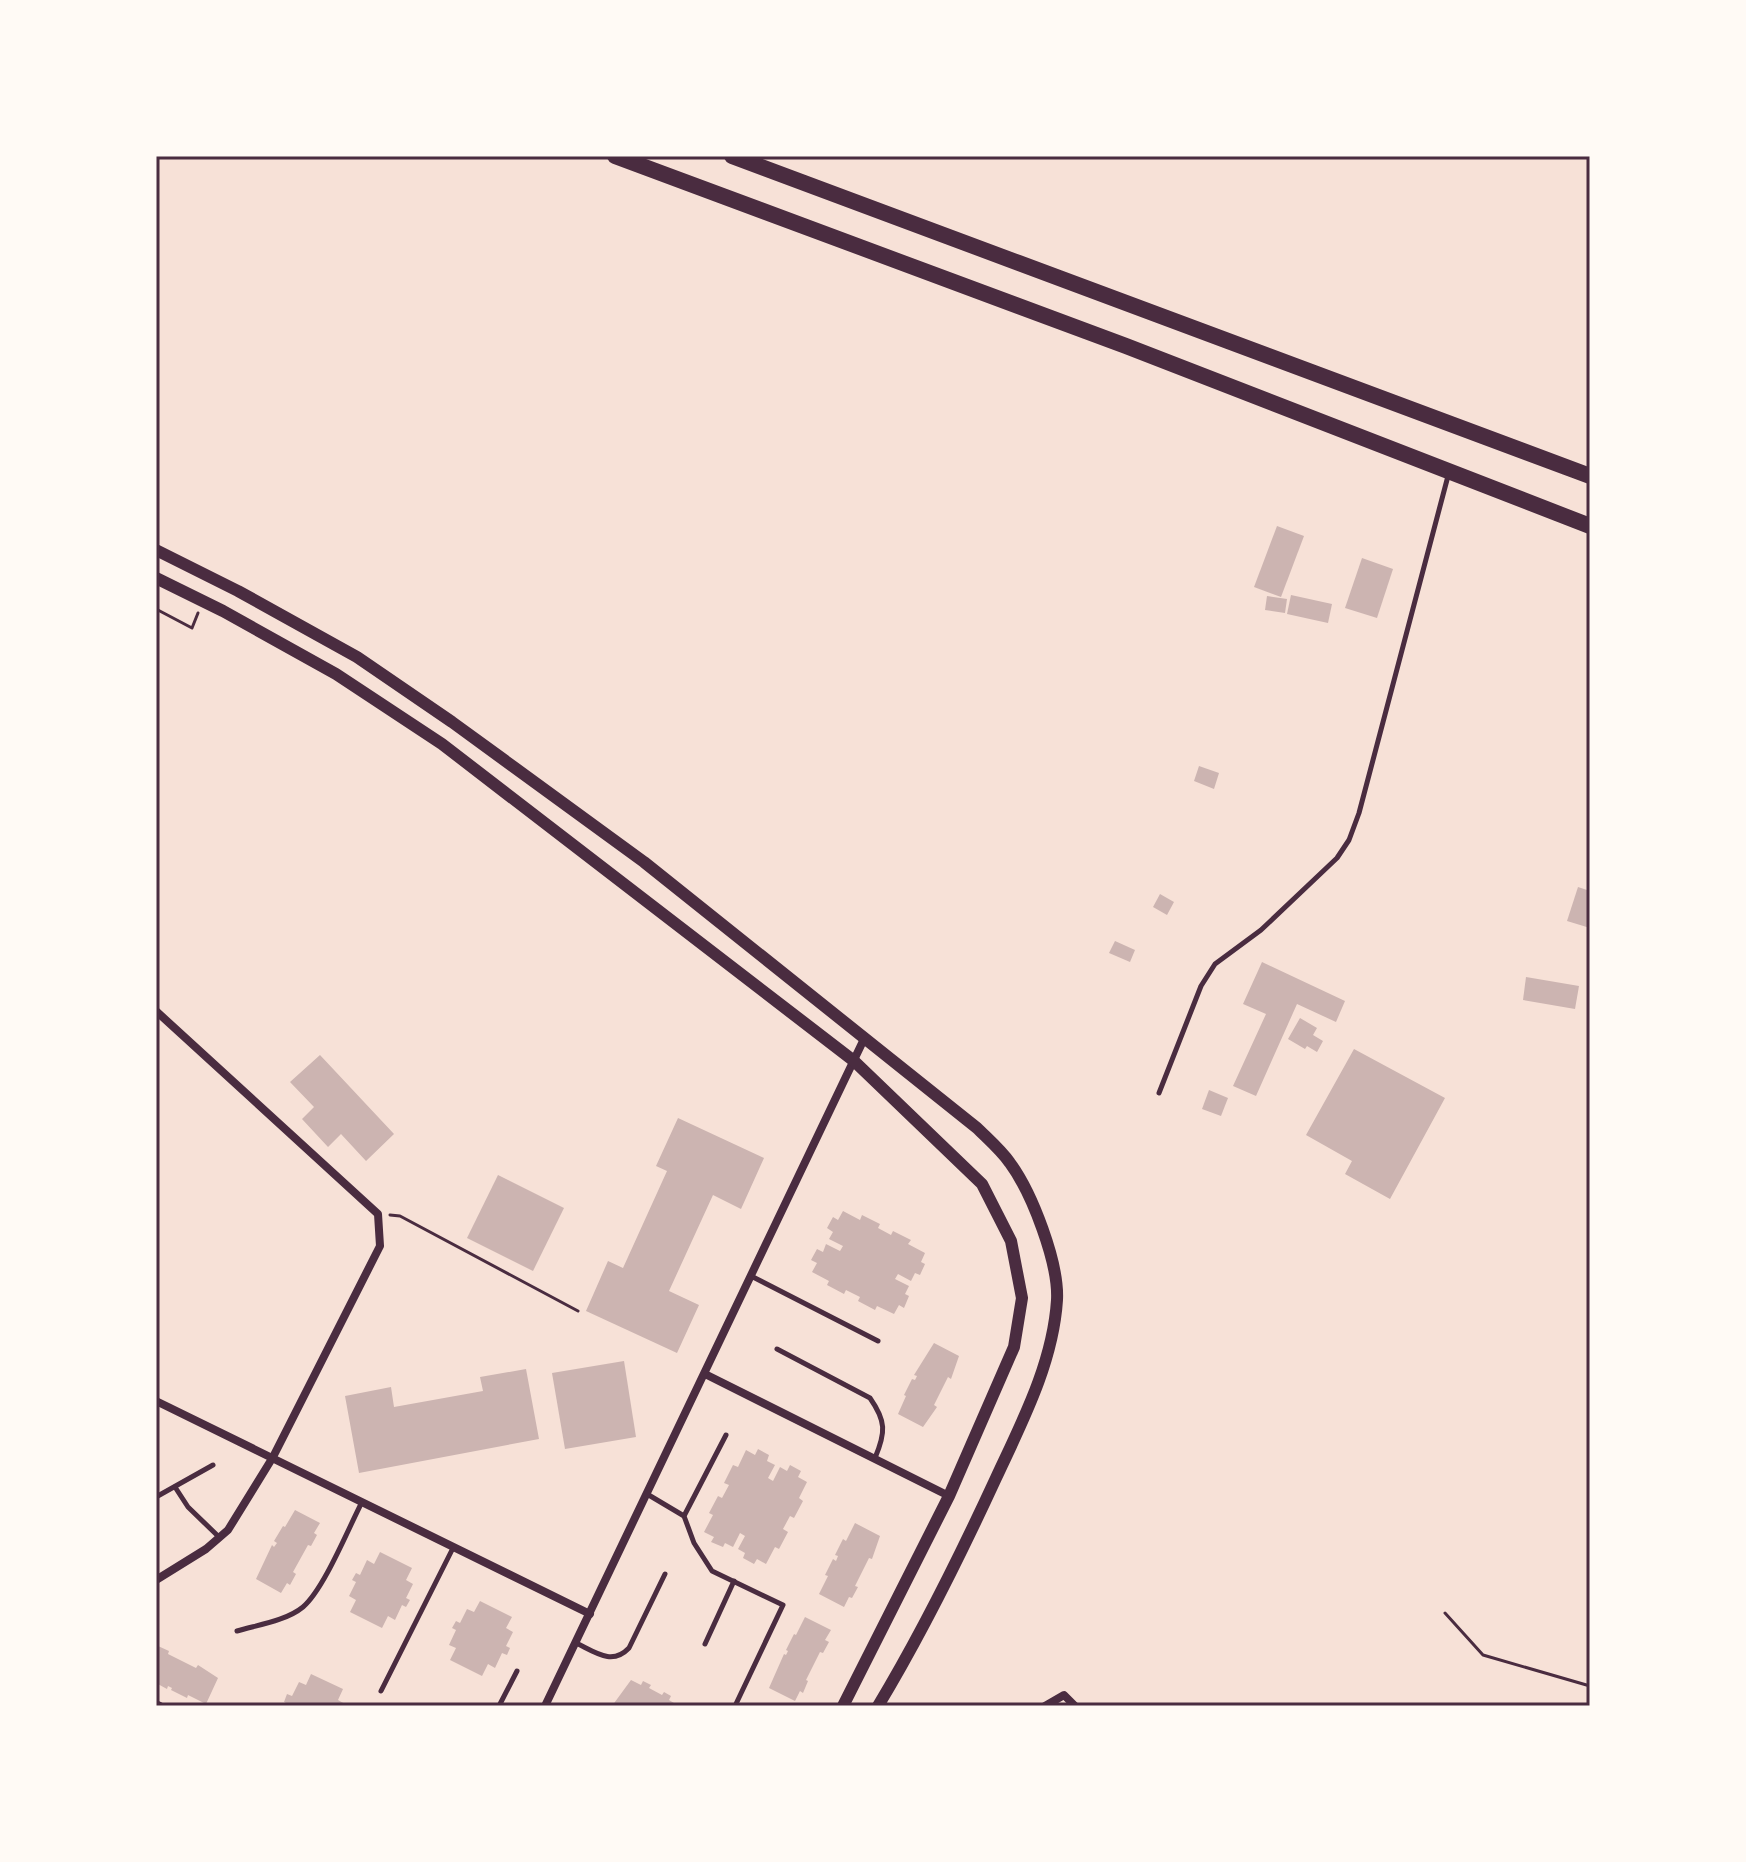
<svg xmlns="http://www.w3.org/2000/svg" width="1746" height="1862" viewBox="0 0 1746 1862" font-family="'IBM Plex Sans',sans-serif">
<rect width="100%" height="100%" fill="#f7e1d7"/>
<!-- building -->
<g fill="#ccb4b1">
<polygon points="1277,526 1304,536 1281,597 1254,587"/>
<polygon points="1362,558 1393,569 1377,618 1345,608"/>
<polygon points="1291,595 1332,604 1328,623 1287,614"/>
<polygon points="1267,596 1287,599 1285,613 1265,610"/>
<polygon points="1199,766 1219,773 1214,789 1194,781"/>
<polygon points="1578,887 1590,891 1590,928 1567,921"/>
<polygon points="1160,894 1174,902 1167,915 1153,907"/>
<polygon points="1115,941 1135,950 1130,962 1109,953"/>
<polygon points="1262,962 1345,1001 1336,1022 1297,1004 1256,1096 1233,1086 1266,1014 1243,1004"/>
<polygon points="1526,977 1579,986 1575,1009 1523,1000"/>
<polygon points="1300,1018 1317,1028 1313,1035 1323,1041 1317,1052 1307,1046 1305,1049 1288,1039"/>
<polygon points="1354,1049 1445,1098 1390,1199 1345,1174 1352,1161 1306,1135"/>
<polygon points="320,1055 394,1134 366,1161 341,1134 328,1147 302,1119 314,1107 290,1082"/>
<polygon points="1209,1090 1228,1098 1221,1116 1202,1109"/>
<polygon points="678,1118 764,1158 741,1209 713,1195 669,1291 699,1305 677,1353 586,1311 608,1261 623,1268 667,1171 656,1166"/>
<polygon points="498,1175 564,1208 533,1271 467,1238"/>
<polygon points="843,1211 860,1220 862,1215 880,1224 878,1228 891,1235 893,1231 911,1240 908,1244 925,1253 921,1262 925,1264 920,1275 915,1273 911,1281 898,1274 895,1279 909,1286 905,1294 909,1296 904,1308 899,1305 894,1314 877,1306 875,1310 858,1301 860,1297 846,1290 844,1294 827,1285 829,1281 812,1272 817,1263 811,1260 817,1249 823,1252 826,1244 840,1251 843,1246 829,1239 833,1232 827,1228 833,1217 838,1220"/>
<polygon points="934,1343 959,1356 951,1379 948,1377 934,1405 937,1407 923,1427 898,1414 906,1396 904,1395 912,1379 915,1380 917,1376 914,1375"/>
<polygon points="624,1361 636,1437 565,1449 552,1373"/>
<polygon points="526,1369 539,1439 359,1473 345,1396 391,1387 394,1407 483,1391 480,1377"/>
<polygon points="758,1449 769,1455 767,1461 775,1465 768,1478 773,1481 780,1467 787,1471 790,1465 801,1471 798,1477 807,1482 799,1498 803,1501 794,1518 790,1516 783,1529 788,1532 779,1549 775,1547 766,1564 757,1559 754,1564 743,1558 745,1553 738,1549 745,1536 740,1533 733,1547 725,1543 723,1547 711,1542 714,1537 704,1532 713,1515 709,1513 718,1496 722,1498 729,1485 724,1483 733,1465 738,1467 746,1450 755,1455"/>
<polygon points="295,1510 320,1523 314,1533 317,1535 311,1546 308,1545 293,1572 296,1574 290,1585 287,1583 281,1593 256,1579 272,1545 274,1547 277,1543 274,1541 283,1526 285,1527"/>
<polygon points="855,1523 880,1536 872,1559 869,1558 855,1586 858,1587 852,1598 849,1597 844,1607 819,1594 828,1576 825,1575 833,1559 836,1561 838,1556 835,1555 843,1539 846,1541"/>
<polygon points="380,1552 412,1568 406,1580 413,1584 406,1598 410,1600 406,1607 402,1605 395,1620 388,1616 382,1628 350,1612 356,1600 349,1596 356,1582 352,1580 356,1573 360,1575 367,1560 374,1564"/>
<polygon points="480,1601 512,1617 506,1628 513,1632 506,1646 510,1648 507,1655 502,1653 495,1668 488,1664 482,1676 450,1660 456,1648 449,1645 456,1630 452,1628 456,1621 460,1623 467,1609 474,1612"/>
<polygon points="805,1617 831,1630 825,1640 829,1642 823,1653 820,1652 806,1680 808,1681 803,1693 800,1691 795,1701 769,1688 784,1654 786,1655 788,1651 786,1650 794,1634 796,1635"/>
<polygon points="158,1646 169,1651 168,1654 196,1668 198,1665 218,1678 206,1704 188,1695 187,1698 171,1690 172,1688 168,1686 167,1689 156,1683"/>
<polygon points="311,1674 343,1689 338,1700 345,1704 344,1706 287,1706 288,1704 284,1702 287,1694 292,1696 299,1682 306,1685"/>
<polygon points="631,1680 641,1685 643,1681 651,1685 649,1688 662,1695 664,1692 671,1696 669,1700 679,1706 612,1706"/>
</g>
<g fill="none" stroke-linecap="round" stroke-linejoin="round">
<!-- path -->
<g stroke="#4a2c40" stroke-width="3">
<polyline points="156,609 192,628 198,613"/>
<polyline points="390,1215 400,1216 578,1311"/>
<polyline points="1445,1613 1483,1655 1590,1686"/>
</g>
<!-- service -->
<g stroke="#4a2c40" stroke-width="5">
<polyline points="1159,1093 1201,986 1215,964 1261,930 1337,858 1349,840 1359,813 1448,476"/>
<polyline points="751,1276 878,1341"/>
<path d="M777 1349 870 1398C886 1421 886 1432 875 1458"/>
<polyline points="726,1435 684,1516 694,1543 712,1571 783,1605 735,1706"/>
<polyline points="175,1487 188,1507 219,1537"/>
<polyline points="647,1494 684,1516"/>
<polyline points="156,1497 213,1465"/>
<path d="M237 1631C257 1625 286 1621 303 1607 324 1589 348 1529 362 1502"/>
<path d="M576 1643C595 1652 612 1666 629 1648L665 1574"/>
<polyline points="705,1644 734,1581"/>
<polyline points="381,1691 453,1548"/>
<polyline points="499,1706 517,1671"/>
</g>
<!-- minor -->
<g stroke="#4a2c40" stroke-width="8">
<polyline points="156,1011 378,1214 380,1246 273,1457 228,1530 206,1549 156,1580"/>
<polyline points="705,1374 949,1496"/>
<polyline points="156,1401 590,1614"/>
<polyline points="156,1704 160,1706"/>
<polyline points="545,1706 864,1039"/>
<polyline points="1045,1706 1064,1695 1075,1706"/>
</g>
<!-- tertiary -->
<g stroke="#4a2c40" stroke-width="12">
<path d="M156 550 238 591 357 657 452 722 644 862 977 1128C988 1139 1001 1150 1010 1163 1032 1193 1059 1263 1057 1300 1053 1363 1022 1422 996 1478 960 1556 922 1633 878 1706"/>
<polyline points="156,578 223,611 336,674 442,744 854,1061 982,1184 1011,1241 1022,1298 1014,1347 949,1496 843,1706"/>
</g>
<!-- trunk -->
<g stroke="#4a2c40" stroke-width="16">
<polyline points="615,156 1126,346 1590,526"/>
<polyline points="732,156 1590,476"/>
</g>
</g>
<!-- border -->
<rect width="1746" height="1862" fill="none" stroke="#fffaf5" stroke-width="316"/>
<rect x="158" y="158" width="1430" height="1546" fill="none" stroke="#4a2c40" stroke-width="3"/>
</svg>
